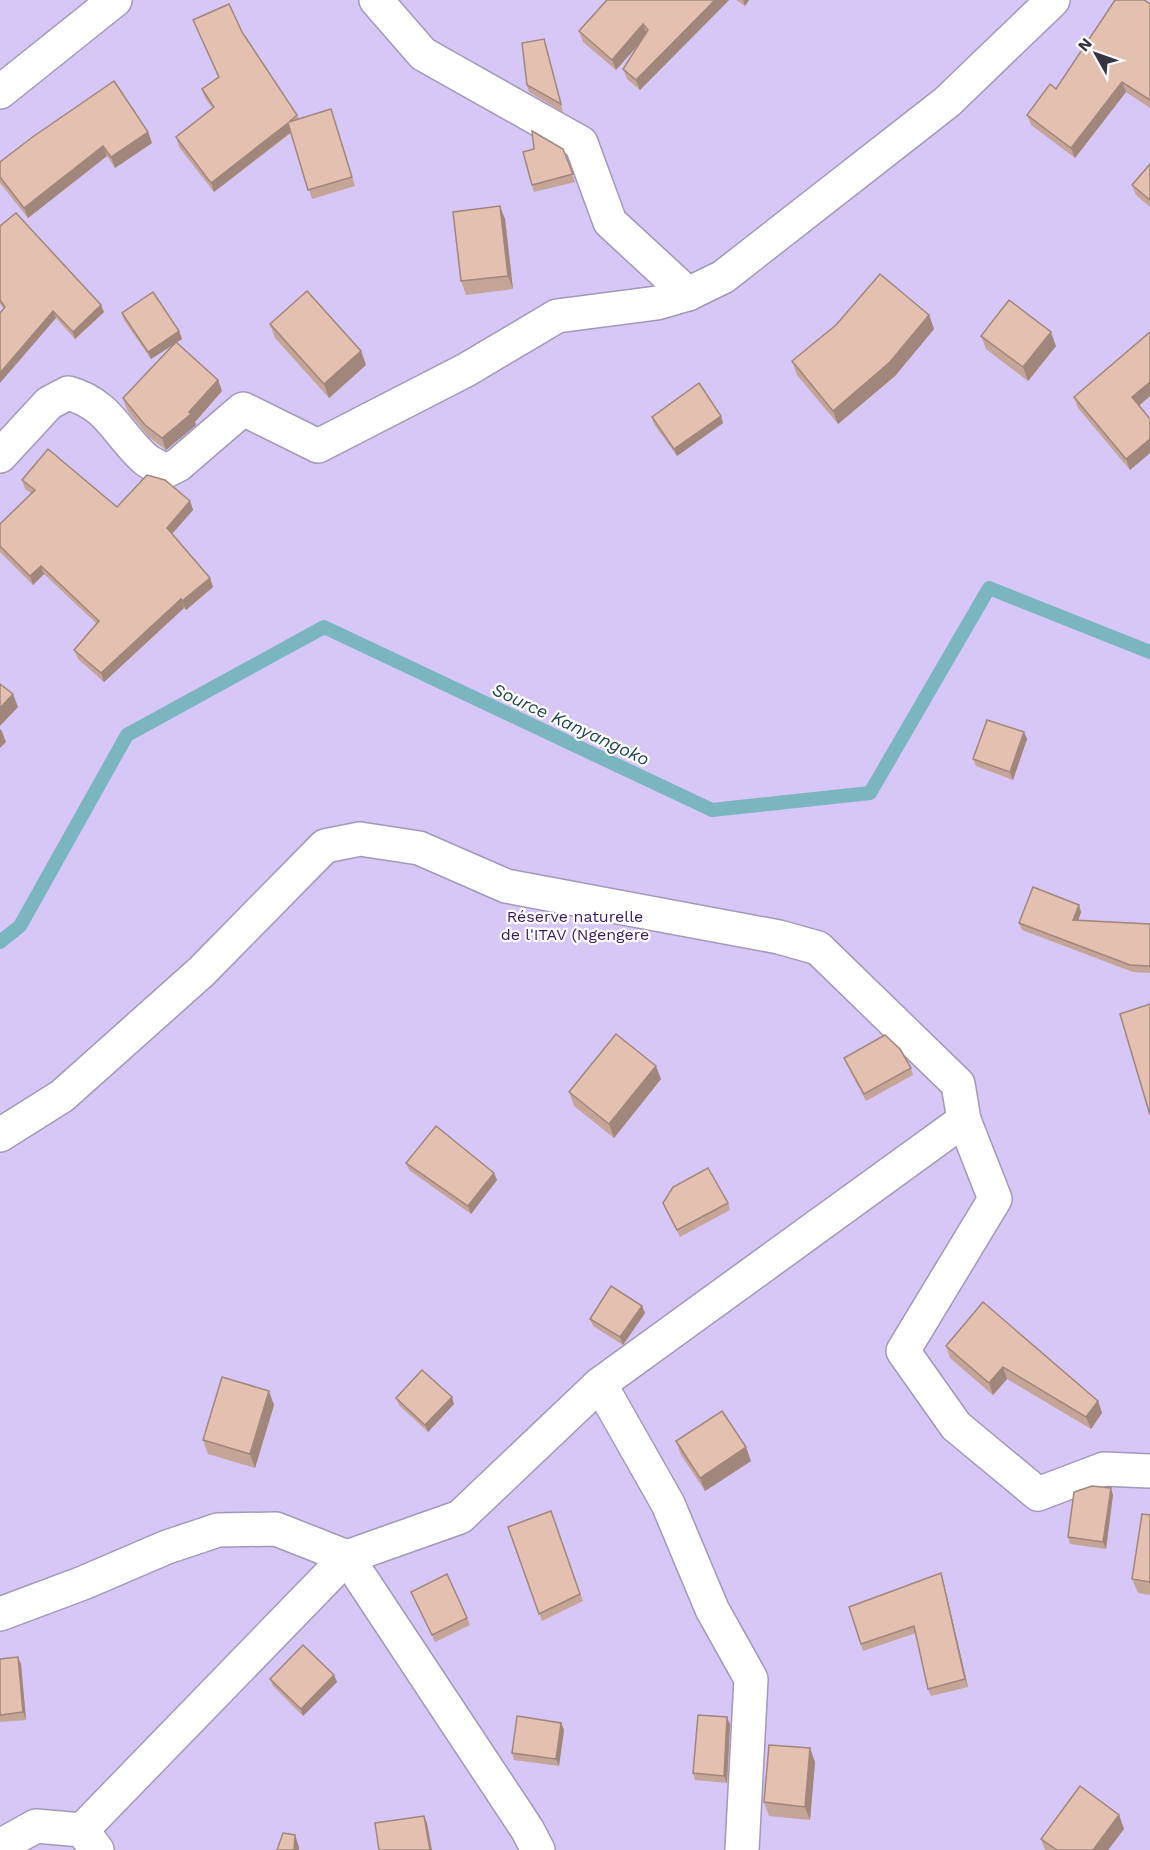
<svg xmlns="http://www.w3.org/2000/svg" width="1150" height="1850" viewBox="0 0 1150 1850" font-family="'Work Sans',sans-serif">
<rect width="100%" height="100%" fill="#f9f7fe"/>
<!-- green -->
<rect fill="#d6c7f6" x="0" y="0" width="1150" height="1850"/>
<g fill="none" stroke-linecap="round" stroke-linejoin="round">
<!-- stream -->
<polyline stroke="#7bb6c0" stroke-width="14" points="0,942 20,926 127,735 324,627 712,810 870,793 989,588 1150,652"/>
<!-- minor casing -->
<g stroke="#a299b8" stroke-width="36">
<g id="minor">
<polyline points="376,0 423,54 581,143 610,222 688,294"/>
<polyline points="0,92 115,0"/>
<path d="M0 456 49 403 68 393C109 404 117 434 145 459 151 464 159 467 166 471L178 465 243 409 318 446 466 370 557 316 657 303 688 294 723 277 947 102 1053 0"/>
<polyline points="0,1135 62,1096 201,972 325,846 360,839 419,848 506,886 779,937 818,948 958,1084 964,1120 995,1199 903,1351 956,1426 1038,1494 1104,1469 1150,1471"/>
<polyline points="600,1384 668,1504 712,1609 751,1679 742,1850"/>
<polyline points="0,1614 83,1583 167,1547 218,1530 276,1529 347,1557 527,1829 538,1850"/>
<polyline points="82,1830 347,1557 460,1517 600,1384 964,1120"/>
<polyline points="0,1846 36,1826 82,1830 97,1850"/>
</g>
</g>
<!-- minor -->
<use href="#minor" stroke="#fff" stroke-width="33"/>
</g>
<!-- wall -->
<g fill="#c4a597">
<polygon points="607,0 729,0 640,90 627,79 623,69 639,44 616,70 583,42 579,31"/>
<polygon points="736,0 749,0 745,6"/>
<polygon points="1150,4 1150,108 1126,92 1075,158 1031,125 1027,115"/>
<polygon points="193,20 242,32 297,115 299,119 331,109 355,186 312,199 291,133 214,192 179,147 176,137 213,109 205,98 202,89 218,77"/>
<polygon points="546,46 563,112 529,92 527,85"/>
<polygon points="148,132 152,143 115,168 107,156 28,218 0,183 0,162"/>
<polygon points="534,149 563,149 575,182 534,192 532,185"/>
<polygon points="1150,164 1150,207 1136,195 1132,185"/>
<polygon points="505,219 513,289 466,295 461,281"/>
<polygon points="0,226 104,312 75,339 56,318 4,309 0,304"/>
<polygon points="122,313 179,331 182,339 151,359 124,320"/>
<polygon points="929,315 934,329 895,376 838,424 797,375 792,361"/>
<polygon points="270,324 361,351 366,365 329,398 275,338"/>
<polygon points="1150,332 1150,396 1139,406 1150,419 1150,453 1130,470 1078,408 1074,397"/>
<polygon points="981,336 1056,346 1028,381 986,349"/>
<polygon points="218,380 222,391 195,422 196,425 166,450 149,437 127,410 123,398"/>
<polygon points="652,417 723,423 677,456 654,424"/>
<polygon points="22,480 117,507 190,501 193,510 172,534 210,578 213,587 186,610 184,608 104,682 78,659 74,650 97,624 44,574 33,585 0,552 0,524 31,493 25,489"/>
<polygon points="1024,732 1027,739 1013,780 976,766 973,759"/>
<polygon points="1081,912 1078,920 1150,924 1150,973 1133,972 1022,930 1019,923"/>
<polygon points="844,1058 911,1068 913,1075 866,1101 847,1065"/>
<polygon points="661,1079 614,1138 574,1106 569,1092"/>
<polygon points="406,1163 494,1173 497,1180 471,1214 409,1170"/>
<polygon points="663,1203 728,1203 730,1210 680,1237 666,1210"/>
<polygon points="642,1306 645,1313 623,1345 593,1326 590,1319"/>
<polygon points="946,1346 1098,1401 1102,1413 1091,1429 1007,1379 993,1395 950,1358"/>
<polygon points="396,1398 454,1404 428,1432 399,1405"/>
<polygon points="274,1405 255,1468 208,1454 203,1440"/>
<polygon points="676,1441 751,1461 705,1491 681,1455"/>
<polygon points="1113,1495 1106,1549 1070,1544 1068,1537"/>
<polygon points="551,1511 583,1601 542,1621 508,1527"/>
<polygon points="1150,1515 1150,1595 1138,1593 1132,1579"/>
<polygon points="943,1580 968,1687 931,1696 928,1689 916,1633 863,1651 849,1607"/>
<polygon points="411,1592 467,1618 470,1625 435,1642"/>
<polygon points="0,1659 21,1664 26,1720 0,1722"/>
<polygon points="334,1675 337,1682 303,1716 273,1686 270,1679"/>
<polygon points="561,1723 564,1730 559,1766 514,1760 512,1753"/>
<polygon points="730,1724 727,1783 695,1780 693,1773"/>
<polygon points="815,1762 810,1820 769,1816 764,1802"/>
<polygon points="1119,1815 1124,1829 1108,1850 1045,1850 1041,1839"/>
</g>
<!-- shaded-wall -->
<g fill="#a0867b">
<polygon points="715,0 729,0 640,90 636,80"/>
<polygon points="743,0 749,0 745,6"/>
<polygon points="643,24 647,35 616,70 612,60"/>
<polygon points="1122,82 1126,92 1075,158 1071,148"/>
<polygon points="288,123 291,132 214,192 211,183"/>
<polygon points="148,132 152,143 115,168 111,157"/>
<polygon points="103,146 107,156 28,218 24,208"/>
<polygon points="500,206 505,219 513,289 508,276"/>
<polygon points="101,305 104,312 75,339 73,332"/>
<polygon points="53,311 56,318 0,383 0,373"/>
<polygon points="929,315 934,329 895,376 838,424 833,411"/>
<polygon points="179,331 182,339 151,359 148,352"/>
<polygon points="1051,332 1056,346 1028,381 1023,367"/>
<polygon points="361,351 366,365 329,398 324,384"/>
<polygon points="218,380 222,391 195,422 196,425 166,450 162,438 189,412"/>
<polygon points="1150,382 1150,396 1136,408 1132,397"/>
<polygon points="721,416 723,423 677,456 674,449"/>
<polygon points="1150,439 1150,453 1130,470 1126,459"/>
<polygon points="190,501 193,510 170,536 167,528"/>
<polygon points="41,566 44,574 33,585 30,576"/>
<polygon points="210,578 213,587 186,610 182,601"/>
<polygon points="181,599 184,608 104,682 101,673"/>
<polygon points="13,694 18,707 0,726 0,708"/>
<polygon points="1,729 6,742 0,748 0,730"/>
<polygon points="1024,732 1027,739 1013,780 1010,772"/>
<polygon points="1079,905 1081,912 1076,927 1073,920"/>
<polygon points="656,1066 661,1079 614,1138 609,1124"/>
<polygon points="494,1173 497,1180 471,1214 468,1206"/>
<polygon points="642,1306 645,1313 623,1345 620,1337"/>
<polygon points="1003,1367 1007,1379 993,1395 989,1383"/>
<polygon points="269,1391 274,1405 255,1468 250,1454"/>
<polygon points="452,1397 454,1404 428,1432 425,1425"/>
<polygon points="1098,1401 1102,1413 1091,1429 1086,1417"/>
<polygon points="746,1447 751,1461 705,1491 700,1478"/>
<polygon points="1111,1488 1113,1495 1106,1549 1103,1542"/>
<polygon points="941,1573 943,1580 968,1687 965,1679"/>
<polygon points="18,1657 21,1664 26,1720 23,1712"/>
<polygon points="334,1675 337,1682 303,1716 301,1709"/>
<polygon points="727,1717 730,1724 727,1783 724,1776"/>
<polygon points="561,1723 564,1730 559,1766 556,1759"/>
<polygon points="810,1748 815,1762 810,1820 805,1807"/>
<polygon points="1119,1815 1124,1829 1108,1850 1093,1850"/>
<polygon points="424,1816 427,1823 432,1850 430,1850"/>
<polygon points="295,1835 299,1847 299,1850 294,1850"/>
</g>
<!-- building -->
<g fill="#e4c0b0" stroke="#a0867b" stroke-width="1.5">
<polygon points="607,0 715,0 636,80 623,69 648,30 643,24 612,60 579,31"/>
<polygon points="1115,0 1144,0 1150,4 1150,100 1122,82 1071,148 1027,115 1050,84 1056,89"/>
<polygon points="229,4 242,32 297,115 289,122 331,109 352,177 308,190 288,123 211,183 176,137 214,107 202,89 219,77 193,20"/>
<polygon points="544,39 561,104 527,85 522,43"/>
<polygon points="114,81 148,132 111,157 103,146 24,208 0,177 0,162 34,136"/>
<polygon points="532,131 563,149 573,174 532,185 523,152 534,149"/>
<polygon points="1150,164 1150,200 1132,185"/>
<polygon points="500,206 508,276 461,281 453,212"/>
<polygon points="16,213 101,305 73,332 53,311 0,373 0,313 5,307 0,300 0,226"/>
<polygon points="880,274 929,315 890,362 833,411 792,361 836,325"/>
<polygon points="307,291 361,351 324,384 270,324"/>
<polygon points="153,292 179,331 148,352 122,313"/>
<polygon points="1009,300 1051,332 1023,367 981,336"/>
<polygon points="1150,332 1150,382 1132,397 1150,419 1150,439 1126,459 1074,397"/>
<polygon points="176,342 218,380 189,412 191,414 162,438 145,425 123,398"/>
<polygon points="699,383 721,416 674,449 652,417"/>
<polygon points="48,449 117,507 147,475 165,480 190,501 167,528 210,578 182,601 181,599 101,673 74,650 99,621 41,566 30,576 0,546 0,524 35,490 22,480"/>
<polygon points="0,684 13,694 0,708"/>
<polygon points="987,720 1024,732 1010,772 973,759"/>
<polygon points="1033,887 1079,905 1073,920 1150,924 1150,966 1130,965 1019,923"/>
<polygon points="1150,1004 1150,1115 1120,1014"/>
<polygon points="616,1034 656,1066 609,1124 569,1092"/>
<polygon points="885,1035 900,1049 911,1068 864,1094 844,1058"/>
<polygon points="436,1126 494,1173 468,1206 406,1163"/>
<polygon points="708,1168 728,1203 677,1230 663,1203 673,1187"/>
<polygon points="611,1286 642,1306 620,1337 590,1319"/>
<polygon points="983,1302 1098,1401 1086,1417 1003,1367 989,1383 946,1346"/>
<polygon points="422,1370 452,1397 425,1425 396,1398"/>
<polygon points="222,1377 269,1391 250,1454 203,1440"/>
<polygon points="722,1411 746,1447 700,1478 676,1441"/>
<polygon points="1092,1486 1111,1488 1103,1542 1068,1537 1074,1492"/>
<polygon points="551,1511 580,1594 539,1614 508,1527"/>
<polygon points="1142,1514 1150,1515 1150,1582 1132,1579"/>
<polygon points="941,1573 965,1679 928,1689 914,1626 861,1644 849,1607"/>
<polygon points="447,1574 467,1618 432,1635 411,1592"/>
<polygon points="303,1645 334,1675 301,1709 270,1679"/>
<polygon points="18,1657 23,1712 0,1715 0,1659"/>
<polygon points="698,1715 727,1717 724,1776 693,1773"/>
<polygon points="517,1716 561,1723 556,1759 512,1753"/>
<polygon points="769,1745 810,1748 805,1807 764,1802"/>
<polygon points="1080,1786 1119,1815 1093,1850 1057,1850 1041,1839"/>
<polygon points="424,1816 430,1850 379,1850 375,1823"/>
<polygon points="283,1833 295,1835 294,1850 277,1850"/>
</g>
<g text-anchor="middle" dominant-baseline="central" stroke-width="4.5" stroke-linejoin="round" paint-order="stroke">
<!-- park labels -->
<g font-size="16" fill="#391c5f" stroke="#fff">
<text x="575" y="916">Réserve naturelle<tspan x="575" dy="18">de l'ITAV (Ngengere</tspan></text>
</g>
<!-- water labels -->
<g font-size="18" font-style="italic" fill="#21494d" stroke="#fff">
<text transform="translate(571 724) rotate(25)">Source Kanyangoko</text>
</g>
</g>
<!-- north arrow -->
<g transform="translate(1096 54) rotate(310)" stroke="#ffffff" stroke-width="4.5" paint-order="stroke">
<path d="M0-4.5L10 22L0 15L-10 22Z" fill="#383441"/>
<text y="-9" font-size="16" font-weight="bold" text-anchor="middle" fill="#383441">N</text>
</g>
</svg>
